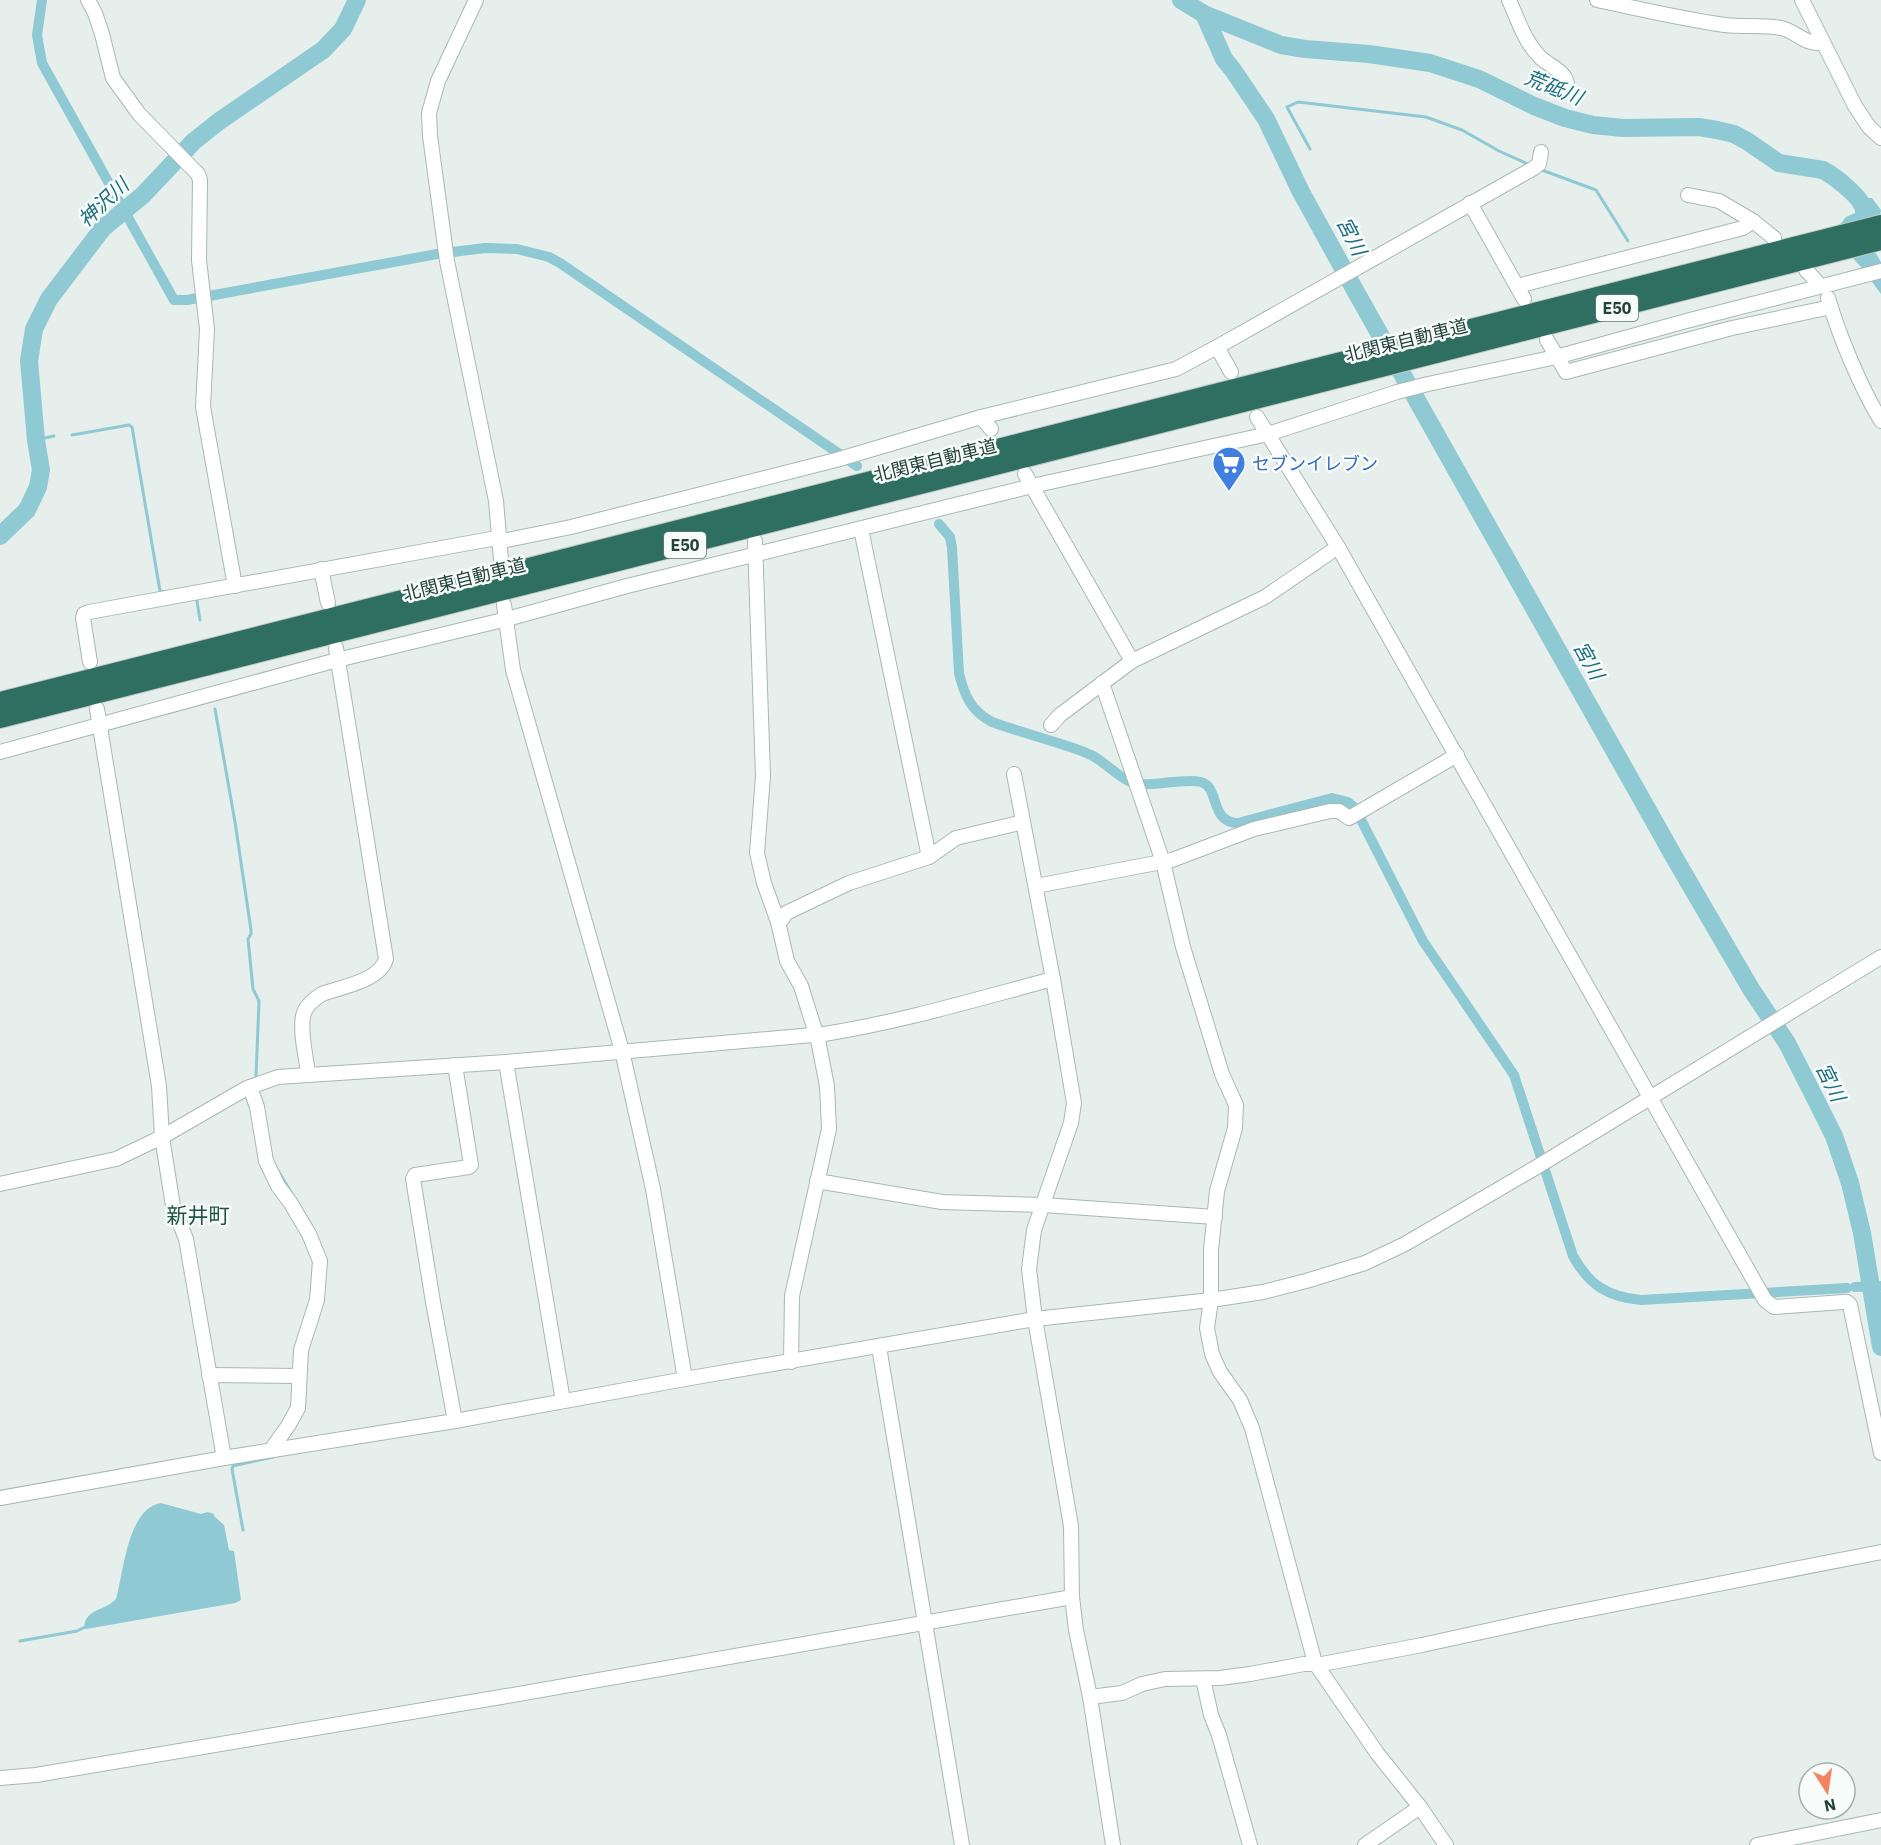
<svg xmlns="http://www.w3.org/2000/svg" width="1881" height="1845" viewBox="0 0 1881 1845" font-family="'IBM Plex Sans','Noto Sans JP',sans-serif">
<rect width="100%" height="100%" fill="#e6efeb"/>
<!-- water -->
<g fill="#8ec9d4">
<polygon points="1859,198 1872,198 1881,210 1875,252 1881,262 1881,294 1861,267 1851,256 1837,228 1846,217 1855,213 1857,208 1856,200"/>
<path d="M161 1503 201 1514 208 1512 214 1514V1516L224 1525 229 1550 234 1551 241 1600 235 1603 86 1629 84 1628C85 1608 106 1611 116 1599 124 1572 127 1509 161 1503Z"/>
</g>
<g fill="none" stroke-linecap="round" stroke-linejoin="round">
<!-- stream -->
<g stroke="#8ec9d4" stroke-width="3">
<polyline points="1266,119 1271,117"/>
<polyline points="1310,149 1287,107 1298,102 1426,117 1462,130 1499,151 1530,165"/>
<polyline points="1539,169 1596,190 1628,241"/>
<polyline points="72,435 129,425 132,427 160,591 166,592"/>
<polyline points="36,440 54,436"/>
<polyline points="196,595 200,620"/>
<polyline points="215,709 235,822 251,930 251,934 248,939 253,989 259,1001 256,1076"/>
<polyline points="274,1164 311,1225"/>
<polyline points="243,1530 232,1469 233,1466 273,1457"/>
<polyline points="20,1641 77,1631 85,1627"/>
</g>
<!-- canal -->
<g stroke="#8ec9d4" stroke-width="10">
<polyline points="42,0 37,35 42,63 174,300 187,300 437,254 485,248 517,249 549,257 560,263 857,466"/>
<path d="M939 524 950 537 952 548 959 673C964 695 971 711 992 722 1014 730 1036 736 1058 743 1070 747 1082 750 1093 756 1104 762 1120 778 1131 782 1150 789 1180 777 1201 782 1220 787 1209 822 1238 823L1332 798 1348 802 1355 808 1423 941 1514 1075 1573 1256C1589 1285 1608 1297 1641 1300L1847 1288"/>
<polyline points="1855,1287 1881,1286"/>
</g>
<!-- river -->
<g stroke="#8ec9d4" stroke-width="18">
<path d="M1181 0 1204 14 1281 45 1305 49 1369 54 1430 63 1479 79 1534 106 1565 118 1593 125 1623 128 1699 127 1717 130 1734 134 1747 141 1779 163 1823 170C1834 176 1862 197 1864 210 1865 213 1864 216 1863 220"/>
<polyline points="1204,14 1224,59 1233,70 1266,119 1301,192 1356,292 1677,862 1751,989 1787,1043 1818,1104 1834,1136 1850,1183 1862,1233 1881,1347"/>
<polyline points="0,536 27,510 38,487 41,470 36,440 29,361 34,329 49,299 103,228 143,195 193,142 218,122 323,50 343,29 357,0"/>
</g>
<!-- minor casing -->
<g stroke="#a8b8b2" stroke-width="16">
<g id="minor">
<polyline points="88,0 95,13 102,34 113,78 139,114 192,168 198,174 200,180 199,260 207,329 203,407 235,586"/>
<polyline points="476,0 438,81 429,113 430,136 447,261 496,501 501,560"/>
<path d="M1509 0C1518 20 1525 43 1541 58 1550 66 1566 72 1567 84"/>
<path d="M1597 0C1640 9 1682 19 1725 25 1744 27 1763 25 1781 28 1796 31 1807 47 1823 42"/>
<polyline points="1802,0 1855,106 1869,127 1881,138"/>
<polyline points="1688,195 1719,201 1753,221 1774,238"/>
<polyline points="1470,203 1524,299"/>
<polyline points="1806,270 1817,282"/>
<polyline points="1517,286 1743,228 1753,221"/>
<path d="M1828 298C1840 338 1860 386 1881 421"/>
<polyline points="1547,340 1566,372 1732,328 1831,307"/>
<polyline points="1217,347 1231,372"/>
<polyline points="981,417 991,429"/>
<polyline points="1257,417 1338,547 1765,1300 1774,1307 1843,1302 1847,1302 1850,1305 1881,1453"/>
<polyline points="1025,474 1132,661"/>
<polyline points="861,529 929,857"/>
<polyline points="755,541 763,776 757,853 764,883 778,922 787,961 801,986 818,1040 827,1086 829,1129 792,1296 791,1362"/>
<polyline points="321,569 328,603"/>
<polyline points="504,605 513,670 622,1051 653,1189 685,1379"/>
<polyline points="90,662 83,618 84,614 89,612 491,539 507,540 571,527 836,460 981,417 1176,369 1217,347 1534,168 1539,164 1541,152"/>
<polyline points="1102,683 1163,862 1183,947 1222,1074 1236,1105 1235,1128 1217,1191 1211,1250 1211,1300 1207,1328 1212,1354 1220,1372 1240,1400 1252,1428 1315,1663 1377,1753 1420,1807 1446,1845"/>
<polyline points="97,709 159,1086 162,1137 173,1206 186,1239 224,1458"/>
<polyline points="1051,725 1060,715 1132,661 1265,597 1338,547"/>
<polyline points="0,752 337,660 507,619 627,586 1032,486 1268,434 1397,392 1428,384 1556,357 1690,320 1881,271"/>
<polyline points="1014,774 1053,979 1074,1103 1071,1123 1034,1230 1029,1269 1035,1319 1071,1526 1072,1597 1076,1630 1090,1697 1113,1845"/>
<polyline points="1036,886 1172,860 1254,829 1330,811 1339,811 1349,818 1457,755"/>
<polyline points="778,922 783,918 786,913 849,883 929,857 956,838 1023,822"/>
<polyline points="506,1062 563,1401"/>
<polyline points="455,1065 471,1165 469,1167 415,1175 413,1179 433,1302 455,1421"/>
<path d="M308 1073C306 1056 300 1034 303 1016 305 1006 314 999 322 994 341 987 380 981 386 959L336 648"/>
<polyline points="250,1087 257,1107 266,1161 278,1186 290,1202 309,1234 320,1261 317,1300 301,1350 298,1408 288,1426 271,1450"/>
<polyline points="817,1181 942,1202 1043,1205 1215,1217"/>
<path d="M0 1184 116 1159 162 1137 247 1088 278 1077 506 1062 824 1034C901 1022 977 999 1053 979"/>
<polyline points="879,1347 962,1845"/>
<polyline points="209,1375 299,1376"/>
<polyline points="0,1498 224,1458 455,1421 685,1379 1035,1319 1211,1300 1263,1292 1306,1281 1365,1263 1405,1244 1535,1168 1881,957"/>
<polyline points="1203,1679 1211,1715 1219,1735 1250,1845"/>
<polyline points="1090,1697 1122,1693 1142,1684 1165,1679 1220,1678 1250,1674 1304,1664 1322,1664 1422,1645 1550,1617 1881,1552"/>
<polyline points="0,1778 36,1775 501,1697 1072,1597"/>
<polyline points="1365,1845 1420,1807"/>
<polyline points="1757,1845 1881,1820"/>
</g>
</g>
<!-- highway casing -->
<g stroke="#c2cac8" stroke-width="20">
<g id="highway">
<polyline points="0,701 1881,224"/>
<polyline points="0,719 1881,241"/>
</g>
</g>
<!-- minor -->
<use href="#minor" stroke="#fff" stroke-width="14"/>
<!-- highway -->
<use href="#highway" stroke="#2f6f62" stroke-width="18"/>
</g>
<!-- icons -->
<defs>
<g id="supermarket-pin" transform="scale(1.725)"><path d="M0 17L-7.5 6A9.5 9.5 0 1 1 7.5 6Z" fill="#3f7fe0" stroke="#f7fbf9"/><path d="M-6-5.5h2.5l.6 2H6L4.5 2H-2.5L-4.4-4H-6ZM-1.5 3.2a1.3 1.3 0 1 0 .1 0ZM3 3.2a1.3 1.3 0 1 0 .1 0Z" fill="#fff"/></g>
</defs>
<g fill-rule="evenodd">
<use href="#supermarket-pin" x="1229" y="463"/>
</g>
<g text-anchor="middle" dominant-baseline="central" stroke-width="5" stroke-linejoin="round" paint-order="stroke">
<!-- shield labels -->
<g fill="#f7fbf9" stroke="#637a73" stroke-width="1.5">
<rect x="1596" y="295" width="42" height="26" rx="4.5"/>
<rect x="664" y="532" width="42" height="26" rx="4.5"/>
</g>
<g font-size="16" font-weight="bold" fill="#24423a">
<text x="1617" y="308">E50</text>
<text x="685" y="545">E50</text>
</g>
<!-- street labels -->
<g font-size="18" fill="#24423a" stroke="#f7fbf9">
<text transform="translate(1406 340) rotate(-14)">北関東自動車道</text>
<text transform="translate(935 460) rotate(-14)">北関東自動車道</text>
<text transform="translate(464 579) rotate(-14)">北関東自動車道</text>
</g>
<!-- shop labels -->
<g font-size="18" fill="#366cbe" stroke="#f7fbf9" text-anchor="start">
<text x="1252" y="463">セブンイレブン</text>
</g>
<!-- water labels -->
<g font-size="20" font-style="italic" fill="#1c6f80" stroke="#f7fbf9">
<text transform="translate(1554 87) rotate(22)">荒砥川</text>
<text transform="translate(103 202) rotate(-43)">神沢川</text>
<text transform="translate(1352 236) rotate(63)">宮川</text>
<text transform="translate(1589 660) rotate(61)">宮川</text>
<text transform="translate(1831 1082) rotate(64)">宮川</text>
</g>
<!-- quarter labels -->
<g font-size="21" fill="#1f5548" stroke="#f7fbf9">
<text x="198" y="1215">新井町</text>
</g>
</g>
<!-- north arrow -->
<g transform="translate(1827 1791) rotate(168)"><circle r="28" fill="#f7fbf9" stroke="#a3b1ad" stroke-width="1.5"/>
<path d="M0-4.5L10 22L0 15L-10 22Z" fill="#f4845f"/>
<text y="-9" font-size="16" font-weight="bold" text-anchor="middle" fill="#24423a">N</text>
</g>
</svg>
